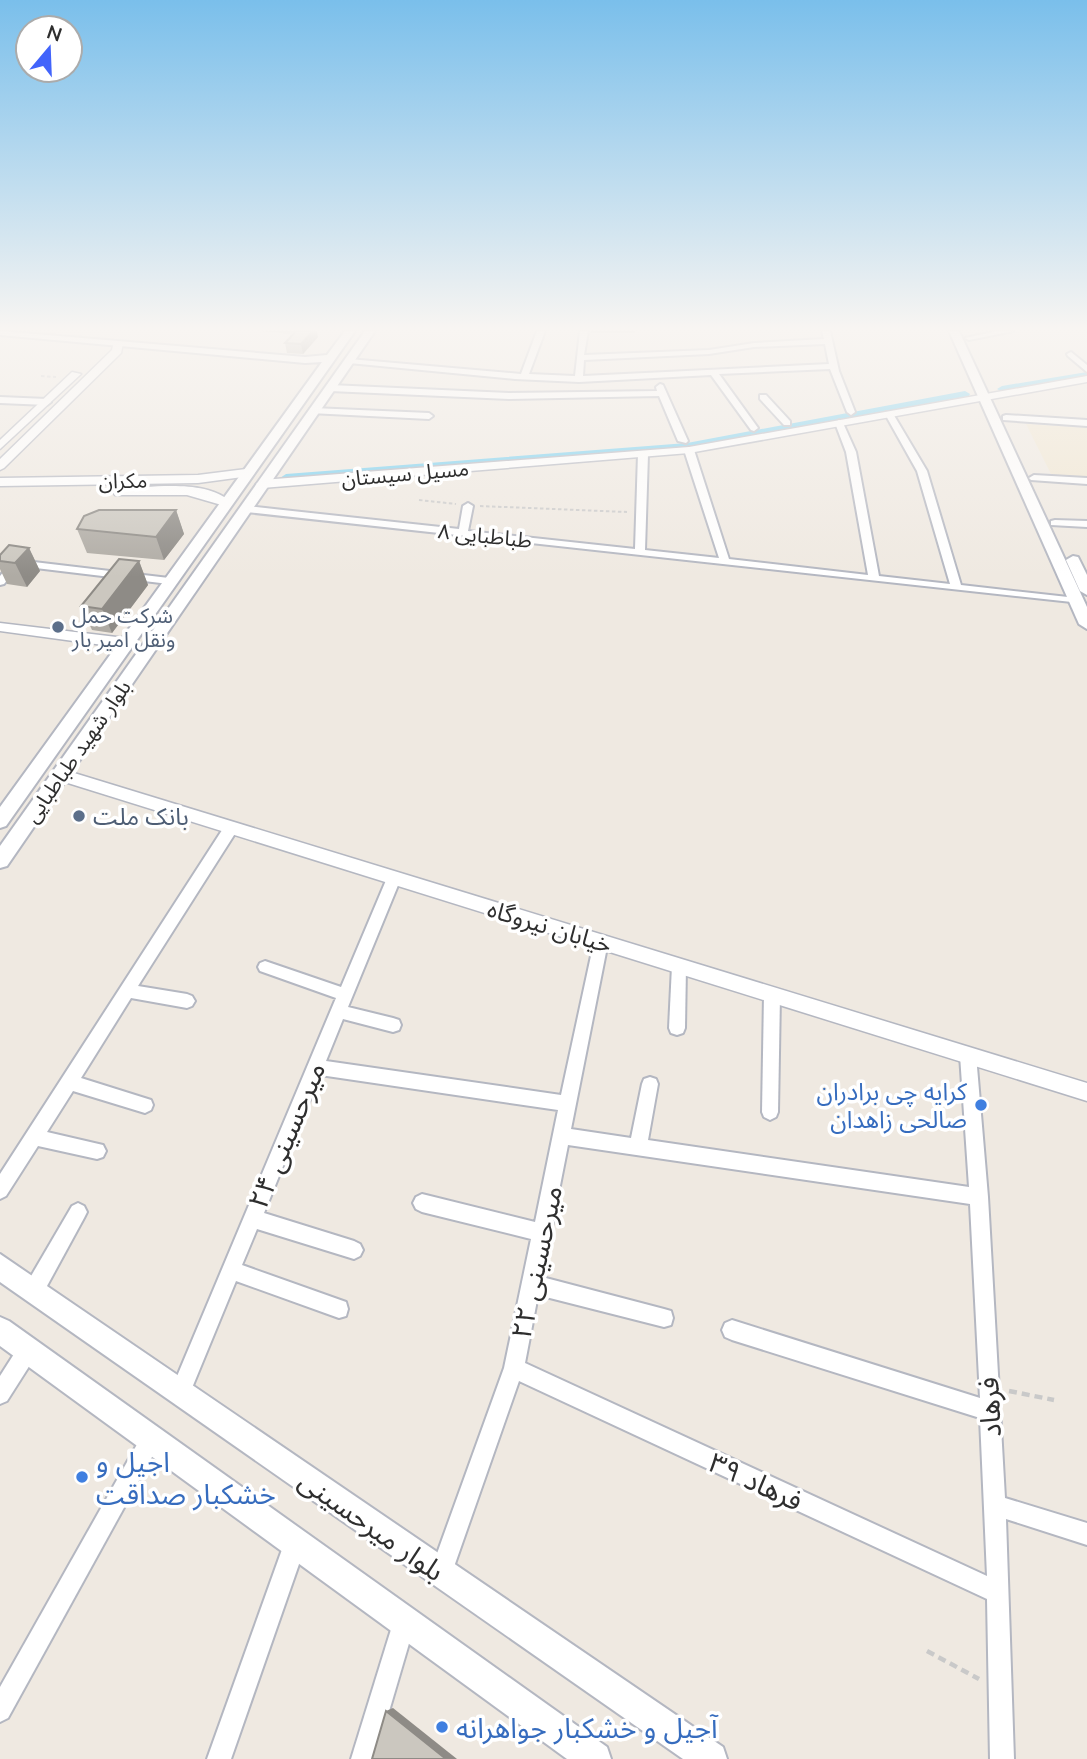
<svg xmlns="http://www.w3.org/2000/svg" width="1087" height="1759" viewBox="0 0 1087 1759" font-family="Mulish,'Noto Sans Arabic',sans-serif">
<rect width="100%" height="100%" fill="#efe9e1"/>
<!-- education -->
<polygon fill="#f0e6d1" points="1026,424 1087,428 1087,478 1052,476"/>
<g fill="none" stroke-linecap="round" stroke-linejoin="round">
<!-- canal -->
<g fill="#75cff0" fill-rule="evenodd">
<polygon points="1087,372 1087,378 1002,392 997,389 1002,386"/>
<polygon points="965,391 970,394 969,396 687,449 286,482 280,478 286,474 687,443"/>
</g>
<!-- minor casing -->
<g stroke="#b4b7c1" stroke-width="4">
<g id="minor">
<path d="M537 331H545L529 374 575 376 580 331H588L584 355 709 350 754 343 824 339 822 331H830L839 371 855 412 851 415 847 412 830 369 719 374 758 428 754 431 751 430 711 375 579 382 515 379 349 363 345 361 349 359 521 374ZM825 344 829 364 583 376 584 360 709 354 754 347Z"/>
<polygon points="997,331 1013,331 969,340 965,338"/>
<polygon points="1071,352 1087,365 1087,372 1068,356 1067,354"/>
<polygon points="660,384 663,385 688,441 686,443 678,441 659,396 509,399 330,391 326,388 330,385 509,393 657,391 656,387"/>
<polygon points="760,395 766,395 790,421 790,425 784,425 760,399"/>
<polygon points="0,397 47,399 51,402 47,405 0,403"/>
<polygon points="313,408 429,413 433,416 429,419 310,413 310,409"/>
<polygon points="886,412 892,412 927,471 961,585 1077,598 1081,599 1081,603 246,512 241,509 246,506 459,529 463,506 468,503 473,506 468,531 635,549 638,454 643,451 648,454 645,550 719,558 684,450 689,447 694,450 729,559 868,575 846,452 835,423 839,420 843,423 856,452 879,576 950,584 917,471 885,414"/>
<polygon points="1006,415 1087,420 1087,426 1003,420 1003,416"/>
<polygon points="1034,475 1087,478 1087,484 1031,480 1029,478"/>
<polygon points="1055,520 1087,521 1087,527 1051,525 1051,521"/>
<polygon points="0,558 169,578 174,581 169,584 19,566 4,584 0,585 0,576 9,565 0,564"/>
<polygon points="231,823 238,828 236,832 138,986 187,994 192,996 195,1001 192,1006 187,1008 131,998 81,1078 151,1100 153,1105 151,1110 145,1113 73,1091 47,1132 103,1145 106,1151 103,1157 97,1159 38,1146 6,1196 0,1199 0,1174 226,824"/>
<path d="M394 872 399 874 401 878 348 1007 393 1018 399 1020 401 1025 399 1030 393 1032 343 1019 326 1061 561 1095 594 942 596 938 601 936 606 938 608 942 571 1129 631 1138 642 1084 644 1079 650 1077 656 1079 658 1084 648 1140 969 1187 960 1055 962 1050 968 1048 974 1050 976 1055 988 1197 1005 1498 1087 1523V1545L1006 1519 1014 1759H990L987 1599 519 1381 449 1581 441 1584 433 1581 430 1573 504 1368 531 1239 422 1212 416 1209 413 1203 416 1197 422 1194 535 1222 558 1110 320 1075 264 1213 354 1241 360 1244 363 1250 360 1256 354 1259 257 1229 242 1265 346 1302 348 1309 346 1316 339 1318 236 1281 187 1400 180 1403 173 1400 170 1393 336 998 260 971 258 967 260 963 265 961 341 987 387 878 389 874ZM568 1145 970 1204 980 1398 732 1320 725 1323 722 1330 725 1337 732 1340 980 1418 987 1576 525 1363 538 1295 664 1327 671 1325 673 1318 671 1311 664 1309 542 1277Z"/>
<polygon points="679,960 684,962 686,966 685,1028 683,1033 677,1035 671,1033 669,1028 672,966 674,962"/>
<polygon points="772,988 777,990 780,995 778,1112 776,1117 770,1120 764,1117 762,1112 764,995 767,990"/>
<polygon points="78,1203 84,1206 87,1212 84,1218 41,1297 34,1299 27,1297 25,1290 27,1283 72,1206"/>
<polygon points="28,1340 35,1343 38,1350 35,1357 7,1401 0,1404 0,1376 21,1343"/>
<polygon points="151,1429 158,1432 161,1439 158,1446 8,1718 0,1722 0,1687 144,1432"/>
<polygon points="295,1533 303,1536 306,1544 231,1759 207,1759 284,1544 287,1536"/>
<polygon points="404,1612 412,1615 415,1623 375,1759 351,1759 393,1623 396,1615"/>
</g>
</g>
<!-- tertiary casing -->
<g stroke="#b4b7c1" stroke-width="3">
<g id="tertiary">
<polygon points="114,341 123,343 121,353 4,468 0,470 0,459 112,350"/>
<polygon points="72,372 81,374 0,449 0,440"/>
<polygon points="1087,376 1087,382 689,453 262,488 256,484 262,480 689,447"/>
<polygon points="246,469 252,473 250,476 198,483 0,486 0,478 198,475"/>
<path d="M119 488C152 488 204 478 231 502L225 506 187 495H115L113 492Z"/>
<polygon points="0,623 125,638 132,643 125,648 0,631"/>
<polygon points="61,769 1087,1083 1087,1101 55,779 53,775 55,771"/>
</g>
</g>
<!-- secondary casing -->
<g stroke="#b4b7c1" stroke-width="4">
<g id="secondary">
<polygon points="0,331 305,357 327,355 345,331 355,331 6,826 0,828 0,807 322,362 305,363 0,335"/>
<polygon points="365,331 375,331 7,866 0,868 0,846"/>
<polygon points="949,331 959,331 1087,607 1087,629 1079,624"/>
<polygon points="1073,556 1078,557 1087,575 1087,595 1080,591 1066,560"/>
<polygon points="0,1254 723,1747 727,1759 683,1759 0,1282"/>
<polygon points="0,1317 9,1321 607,1747 611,1759 567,1759 0,1346"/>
</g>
</g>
<!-- path-far1 -->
<g stroke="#c9c9c9" stroke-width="2" stroke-dasharray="3.5 2.5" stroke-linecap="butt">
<polyline points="41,376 56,377"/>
<polyline points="419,500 456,504"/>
<polyline points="480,506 627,512"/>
</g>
<!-- path -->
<g stroke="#c9c9c9" stroke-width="4.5" stroke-dasharray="8 5" stroke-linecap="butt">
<polyline points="1009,1391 1054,1400"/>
<polyline points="927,1651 979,1679"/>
</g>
<!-- minor -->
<use href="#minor" fill="#fff" fill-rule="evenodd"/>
<!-- tertiary -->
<use href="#tertiary" fill="#fff" fill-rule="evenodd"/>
<!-- secondary -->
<use href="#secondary" fill="#fff" fill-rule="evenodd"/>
</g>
<!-- wall -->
<g fill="#afaba4">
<polygon points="260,331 294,331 291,334"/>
<rect x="591" y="331" width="44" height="2"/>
<polygon points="318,337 303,354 287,353 285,343"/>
<polygon points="176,510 184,534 164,560 87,553 77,529"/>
<polygon points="29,548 40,571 27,587 7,584 0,569 0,555"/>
<polygon points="139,561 148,585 112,633 92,630 81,606"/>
</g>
<!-- shaded-wall -->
<g fill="#8e8b86">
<polygon points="313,331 317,331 318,337 303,354 301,344"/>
<polygon points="176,510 184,534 164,560 156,537"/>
<polygon points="29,548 40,571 27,587 15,563"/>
<polygon points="139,561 148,585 112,633 102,609"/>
<polygon points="393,1708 457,1759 446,1759 386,1711"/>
</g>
<!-- building -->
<g fill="#cbc7bf" stroke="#8e8b86" stroke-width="2">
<polygon points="296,331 313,331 301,344 285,343"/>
<polygon points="99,510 176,510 156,537 77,529 84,516"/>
<polygon points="9,545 29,548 15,563 0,561 0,555"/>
<polygon points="119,559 139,561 102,609 81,606"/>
<polygon points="386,1711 446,1759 372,1759"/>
</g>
<!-- sky -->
<linearGradient id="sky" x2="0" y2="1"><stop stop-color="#7abfeb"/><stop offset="0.57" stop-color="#f8f5f2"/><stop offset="1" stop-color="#f8f5f2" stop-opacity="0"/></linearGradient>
<rect width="1087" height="577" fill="url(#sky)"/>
<!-- markers -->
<g fill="#5c6f8a" stroke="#fff" stroke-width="2.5">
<circle cx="58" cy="627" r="7"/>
<circle cx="79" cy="816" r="7"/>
</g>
<g fill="#3f7fe0" stroke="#fff" stroke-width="2.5">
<circle cx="981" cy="1105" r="7"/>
<circle cx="82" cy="1477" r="7"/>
<circle cx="442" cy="1727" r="7"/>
</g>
<g text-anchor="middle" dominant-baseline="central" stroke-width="7" stroke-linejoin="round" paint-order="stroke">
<!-- far-street labels -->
<g font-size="21" fill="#2e2e2e" stroke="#fff">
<text transform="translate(405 473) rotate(-5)">مسیل سیستان</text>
<text transform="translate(123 480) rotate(-1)">مکران</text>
<text transform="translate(485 535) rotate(6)">طباطبایی ۸</text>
<text transform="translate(77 751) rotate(-55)">بلوار شهید طباطبایی</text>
</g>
<!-- far-service labels -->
<g font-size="21" fill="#4e5e75" stroke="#fff" text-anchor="start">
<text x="72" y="615">شرکت حمل<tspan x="72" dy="24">ونقل امیر بار</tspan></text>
</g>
<!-- service labels -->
<g font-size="24" fill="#4e5e75" stroke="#fff" text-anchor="start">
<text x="93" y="816">بانک ملت</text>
</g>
<!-- street labels -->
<g font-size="24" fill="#2e2e2e" stroke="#fff">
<text transform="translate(550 926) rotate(17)">خیابان نیروگاه</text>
</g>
<!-- shop labels -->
<g font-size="24" fill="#366cbe" stroke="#fff" text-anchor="end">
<text x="967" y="1091">کرایه چی برادران<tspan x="967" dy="28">صالحی زاهدان</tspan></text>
</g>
<!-- near-street labels -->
<g font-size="28" fill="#2e2e2e" stroke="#fff">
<text transform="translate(286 1135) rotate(-67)">میرحسینی ۲۴</text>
<text transform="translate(536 1262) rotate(-78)">میرحسینی ۲۲</text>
<text transform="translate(989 1407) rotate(-93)">فرهاد</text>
<text transform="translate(756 1481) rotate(25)">فرهاد ۳۹</text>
<text transform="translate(372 1525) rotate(35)">بلوار میرحسینی</text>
</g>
<!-- near-shop labels -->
<g font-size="28" fill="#366cbe" stroke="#fff" text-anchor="start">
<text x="96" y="1461">اجیل و<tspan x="96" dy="32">خشکبار صداقت</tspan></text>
<text x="456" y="1727">آجیل و خشکبار جواهرانه</text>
</g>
</g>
<!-- north arrow -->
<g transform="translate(49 49) rotate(19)"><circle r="33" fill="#ffffff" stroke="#ababab" stroke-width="2"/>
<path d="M0-5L12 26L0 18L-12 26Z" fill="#4264fb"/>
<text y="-10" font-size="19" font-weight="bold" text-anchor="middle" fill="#2e2e2e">N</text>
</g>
</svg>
